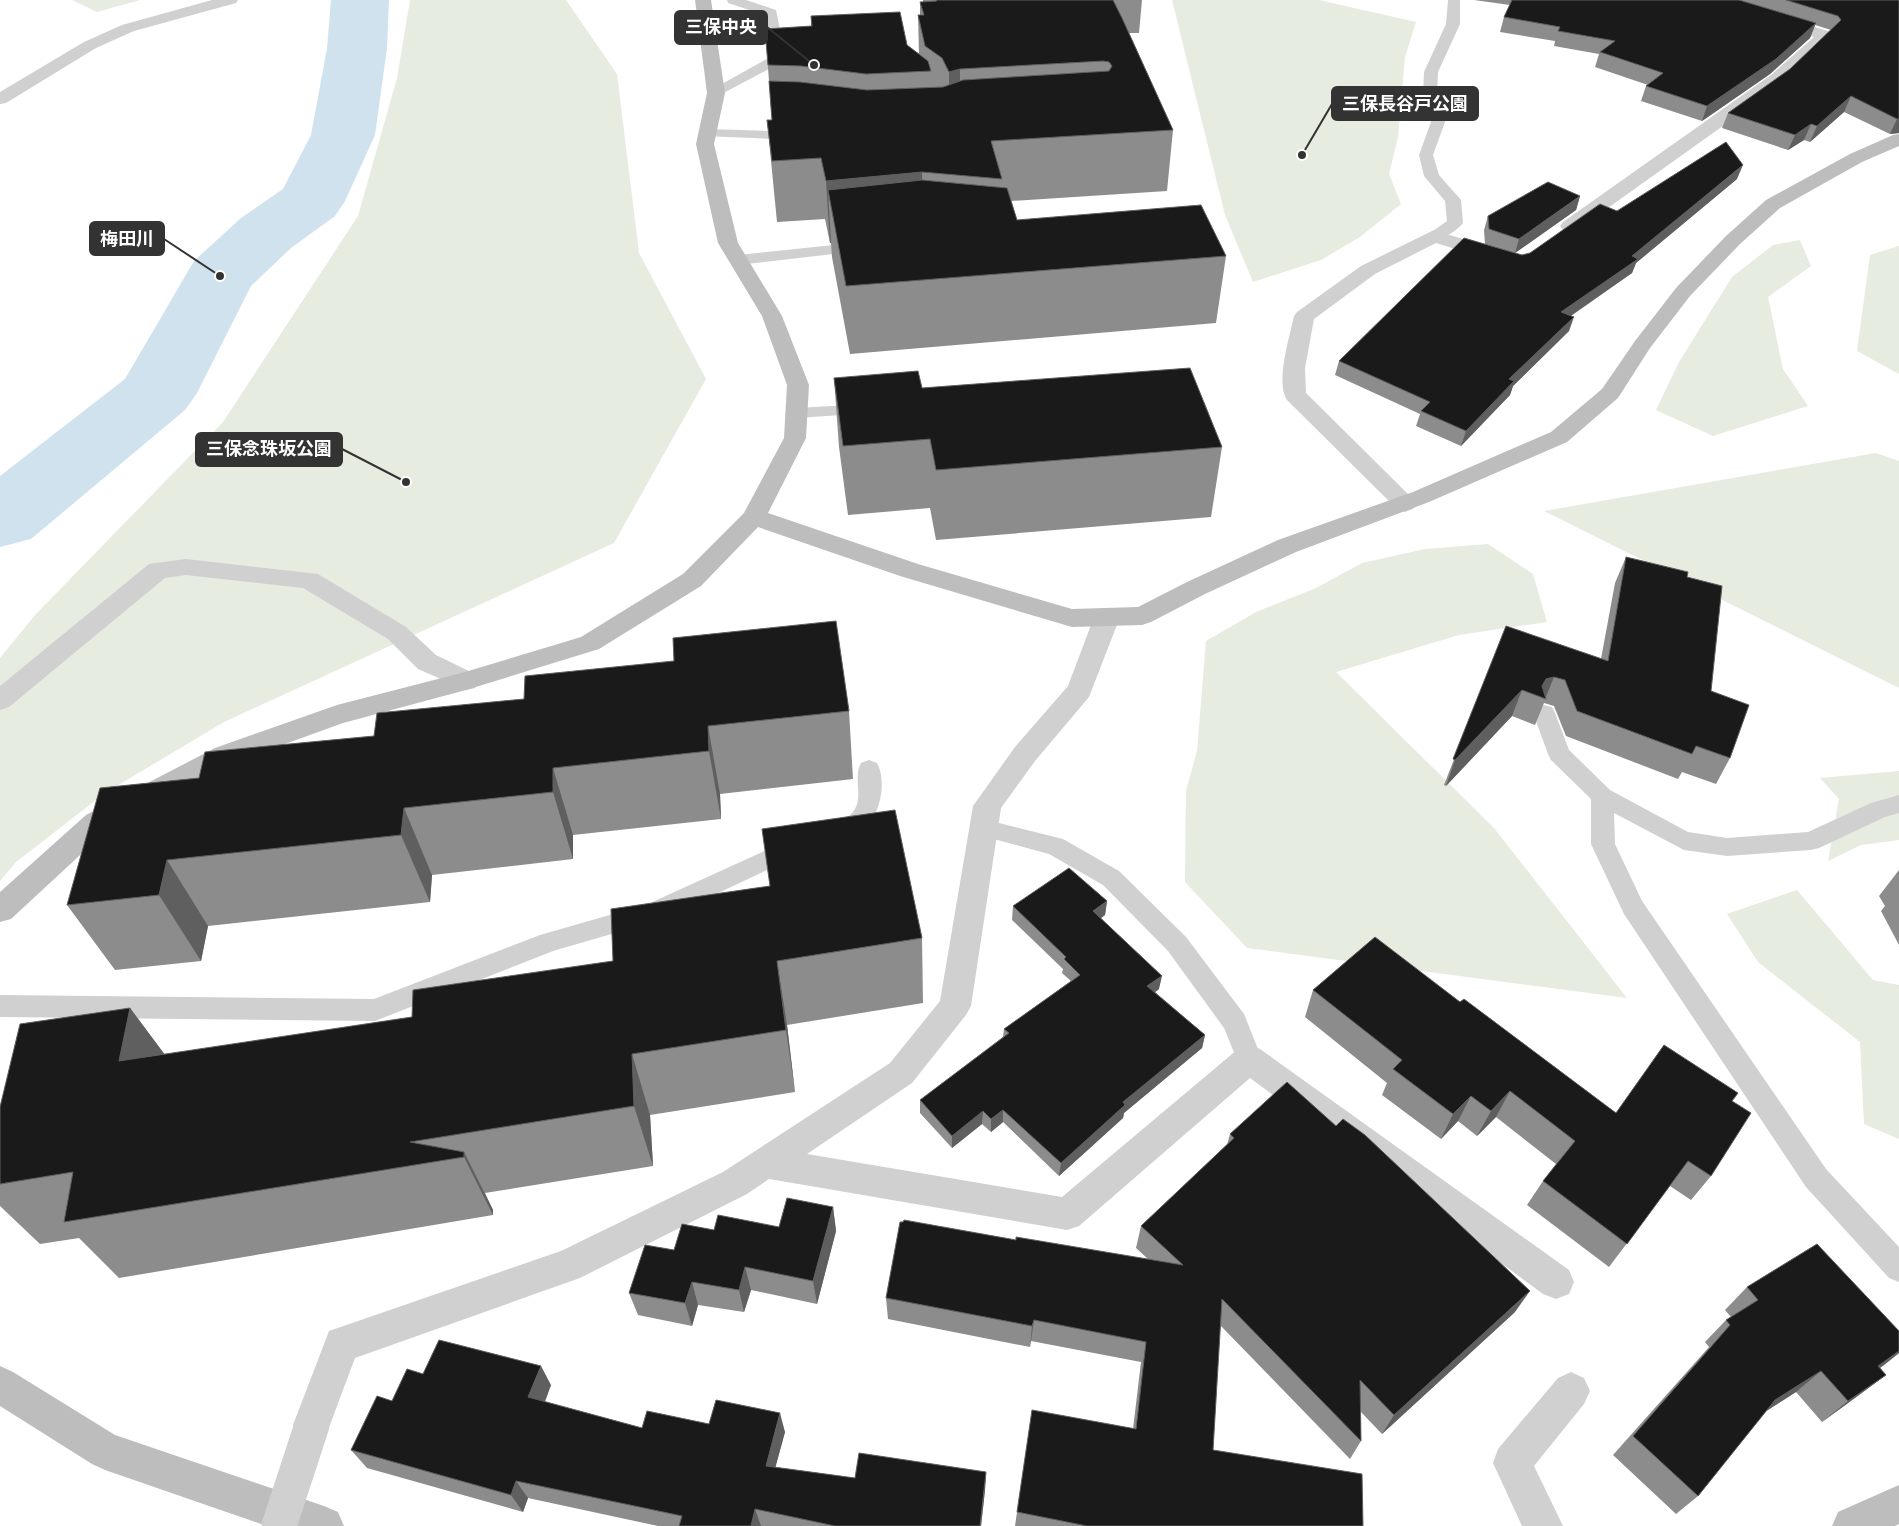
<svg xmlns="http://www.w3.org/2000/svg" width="1899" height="1526" viewBox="0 0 1899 1526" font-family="'Asap Condensed','Noto Sans JP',sans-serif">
<rect width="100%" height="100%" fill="#fff"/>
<!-- green -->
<g fill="#e6ecdf">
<polygon points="72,0 140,0 97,12"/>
<polygon points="410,0 566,0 617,74 639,253 706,379 614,543 224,722 105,793 16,862 0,881 0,658 35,615 223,422 358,216 397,78"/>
<polygon points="1172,0 1319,0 1416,22 1405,57 1398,137 1389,174 1401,204 1360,237 1321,260 1253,282 1225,215"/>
<polygon points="1800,240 1811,266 1768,297 1783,369 1808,406 1713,436 1656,410 1679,362 1732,277 1773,245"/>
<polygon points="1899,246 1899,374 1857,351 1870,255"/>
<polygon points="1876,453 1899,461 1899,688 1544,511"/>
<polygon points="1488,544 1533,574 1547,622 1459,635 1336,672 1494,828 1627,998 1247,948 1185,882 1186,791 1197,751 1206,641 1256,612 1316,588 1362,563 1425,549"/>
<polygon points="1899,771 1899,840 1861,845 1828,861 1839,799 1820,778"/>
<polygon points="1797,890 1873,980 1899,985 1899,1139 1864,1124 1860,1042 1758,962 1727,914"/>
</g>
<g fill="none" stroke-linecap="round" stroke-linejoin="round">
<!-- river -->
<polygon fill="#cfe2ee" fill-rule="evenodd" points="331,0 389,0 387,48 375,135 345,201 335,216 291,248 251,286 197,393 185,410 31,539 0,547 0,476 125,379 194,261 241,218 283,189 311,135 327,48"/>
<!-- lane -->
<g fill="#d0d0d0" fill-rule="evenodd">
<polygon points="727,0 746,0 776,10 786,58 784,61 716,97 711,96 709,93 711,90 772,56 765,15 728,3"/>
<path d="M1448 0H1460V24L1438 72 1437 96 1445 122 1433 155 1439 175 1461 200 1463 223C1456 232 1439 242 1428 239L1426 236 1447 221 1445 201 1424 176 1419 155 1431 122 1423 96 1424 72 1446 24Z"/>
<polygon points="708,129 799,132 804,133 806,136 804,139 799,140 703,136 701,133 703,130"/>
<polygon points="862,242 868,244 870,247 868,250 739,265 733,263 731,260 733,257 739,255"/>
<polygon points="866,404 872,405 875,409 872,413 797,418 791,417 788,413 791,409 797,408"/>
<polygon points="1544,705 1552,707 1555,713 1569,750 1610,790 1688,832 1727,838 1808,832 1871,803 1899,795 1899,813 1885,817 1819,848 1811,850 1727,856 1684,850 1614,813 1615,844 1642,901 1826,1169 1899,1247 1899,1282 1889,1278 1806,1187 1624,914 1591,844 1591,799 1551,760 1548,754 1533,713 1536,707"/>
<path d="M869 760 877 763C892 790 870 851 834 839L830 833C836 822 849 820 855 809 863 795 853 777 861 763Z"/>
<polygon points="983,819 1063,839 1119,871 1186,937 1244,1014 1262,1059 1258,1067 1249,1071 1240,1067 1224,1028 1168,951 1103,885 1049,854 975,834 971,828 975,822"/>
<polygon points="795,837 803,839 807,846 803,853 663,919 553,951 375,1021 0,1017 0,995 374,999 540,935 648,904"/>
</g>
<!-- street -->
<g fill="#d0d0d0" fill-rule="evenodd">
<polygon points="212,0 238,0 236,3 134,31 96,48 6,103 0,104 0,92 84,42 122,25"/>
<polygon points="1700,0 1726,0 1831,32 1833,35 1783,83 1577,230 1570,232 1563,230 1560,226 1563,222 1771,75 1814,37 1702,3"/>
<path d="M1434 230 1501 251 1504 255 1501 259 1494 261 1436 243 1375 274 1314 319 1305 368 1306 393 1413 499 1417 504 1413 509 1405 512 1397 509 1287 400C1275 382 1290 336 1294 316L1297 312 1361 266Z"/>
<polygon points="186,559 318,574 406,627 436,655 475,674 479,681 475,688 466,690 418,669 388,639 303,588 186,575 165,578 9,707 0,710 0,686 149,564"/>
<polygon points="1107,608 1116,611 1120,617 1089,697 1035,761 1001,808 971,1006 966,1015 912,1083 807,1154 1062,1197 1238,1049 1249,1045 1260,1049 1569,1270 1574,1282 1569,1294 1556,1299 1543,1294 1250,1078 1079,1226 1067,1230 769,1179 747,1194 580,1278 355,1358 325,1438 312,1444 299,1438 293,1425 329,1331 561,1251 723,1172 890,1063 940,1001 973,806 1015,747 1068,686 1094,617 1098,611"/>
<polygon points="1571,1372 1584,1378 1590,1391 1584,1404 1534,1466 1563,1526 1522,1526 1493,1463 1498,1449 1558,1378"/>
</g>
<!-- secondary -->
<g fill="#bdbdbd" fill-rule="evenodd">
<polygon points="695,0 711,0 725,93 714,144 738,243 782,316 809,385 806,438 768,513 918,564 1072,609 1138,607 1187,582 1278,540 1413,492 1551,432 1602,389 1635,341 1676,288 1726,236 1766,200 1850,154 1893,135 1899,134 1899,146 1862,162 1780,208 1740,244 1690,296 1650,348 1618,398 1567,442 1429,502 1296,552 1205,594 1151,622 1142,625 1072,627 900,576 758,527 701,586 599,649 466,690 343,723 235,762 106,831 11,919 0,922 0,892 86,815 215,748 337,705 465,672 581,637 683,574 744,513 784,438 787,385 762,316 718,243 696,144 707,93"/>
<polygon points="0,1366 13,1372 115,1435 324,1506 338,1512 344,1526 267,1526 105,1470 92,1464 0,1406"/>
<polygon points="1899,1485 1899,1524 1895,1526 1832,1526 1838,1512"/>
</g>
<!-- street-bridge -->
<polyline stroke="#d0d0d0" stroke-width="35" points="279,1526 312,1425"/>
</g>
<!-- wall -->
<g fill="#8c8c8c">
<polygon points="923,0 1142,0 1139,33 1129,33 1173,130 1167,191 1011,201 1017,220 1226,256 1216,323 850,354 832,257 831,243 830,243 825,219 777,222 767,120 772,120 765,29 811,26 811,16 907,45 919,54 918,15 920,15 920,2 923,2"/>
<polygon points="1474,0 1899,0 1899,133 1890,134 1844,112 1810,142 1804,140 1788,150 1722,128 1728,113 1790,69 1831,30 1815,25 1810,38 1770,74 1702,121 1641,101 1646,86 1648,85 1595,67 1599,54 1554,46 1555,41 1500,32 1504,17 1510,5"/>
<polygon points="1737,179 1636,263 1632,273 1571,316 1569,331 1513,386 1510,395 1461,446 1416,426 1420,414 1335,375 1339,361 1522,255 1530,253"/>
<polygon points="1580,196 1576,210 1515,253 1485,244 1484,230 1488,216"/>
<polygon points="834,378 922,388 1222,447 1211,517 936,540 930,508 848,515 839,447"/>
<polygon points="1626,557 1687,577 1711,691 1730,758 1716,784 1682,772 1678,779 1566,736 1554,706 1544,703 1535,725 1512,716 1446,786 1444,785 1506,626 1601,659 1615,583"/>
<polygon points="849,711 853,779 720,794 721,819 573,835 573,859 432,875 430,902 208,926 201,961 115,970 67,905 100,788"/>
<polygon points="1899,870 1899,945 1881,911 1885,906 1879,896"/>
<polygon points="1107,901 1105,915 1101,918 1159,989 1155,992 1205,1035 1202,1048 1124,1113 1123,1118 1059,1176 1003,1122 991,1132 982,1124 952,1148 920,1113 920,1100 1003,1037 1004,1029 1071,981 1062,973 1063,969 1012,920 1013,906"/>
<polygon points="922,938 923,1003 787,1025 795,1092 650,1115 653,1166 485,1193 493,1210 493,1215 119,1278 79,1238 40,1244 0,1206 0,1107 130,1008 165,1055 412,1017"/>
<polygon points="1313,990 1460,1002 1616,1113 1732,1101 1711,1176 1691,1200 1670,1186 1609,1267 1527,1205 1543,1181 1556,1164 1496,1117 1477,1136 1458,1121 1441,1139 1382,1095 1387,1083 1305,1017"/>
<polygon points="1230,1134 1515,1312 1382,1434 1361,1412 1361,1441 1350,1459 1220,1325 1213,1450 1363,1526 1015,1526 1017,1512 1133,1429 1141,1362 1031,1341 1030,1347 888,1319 886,1298 1016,1240 1148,1259 1136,1248 1141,1226 1227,1145"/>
<polygon points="833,1207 836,1231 817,1304 751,1290 744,1312 698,1305 692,1326 638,1315 629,1293 674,1250 714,1230 779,1227"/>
<polygon points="1747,1287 1899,1331 1899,1353 1880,1368 1886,1375 1859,1395 1822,1422 1796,1392 1766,1411 1698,1496 1676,1514 1613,1455 1709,1347 1705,1342 1726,1320 1731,1317 1725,1310"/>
<polygon points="423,1374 551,1385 545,1402 642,1428 709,1424 785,1432 775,1467 855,1478 986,1472 985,1490 981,1526 658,1526 528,1498 523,1512 367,1468 351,1450 392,1401"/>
</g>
<!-- shaded-wall -->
<g fill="#5f5f5f">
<polygon points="1816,23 1810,38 1770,74 1702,121 1707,106"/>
<polygon points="960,69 960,128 949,132 949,72"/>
<polygon points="1851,96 1844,112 1810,142 1817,126"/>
<polygon points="1897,119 1899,119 1899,133 1890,134"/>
<polygon points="1811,124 1804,140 1788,150 1795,135"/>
<polygon points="1743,165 1737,179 1636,263 1632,273 1556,326 1561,312 1632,256"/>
<polygon points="922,172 923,233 828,190 831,243 830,243 826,181"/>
<polygon points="1580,196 1576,210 1515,253 1519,239"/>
<polygon points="1574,317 1569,331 1513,386 1510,395 1461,446 1466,431 1509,379"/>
<polygon points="1554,677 1545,699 1542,686 1546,679"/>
<polygon points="1522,690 1512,716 1446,786 1455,760"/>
<polygon points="708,726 720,794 721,819 709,751"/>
<polygon points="553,768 573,835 573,859 553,792"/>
<polygon points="404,808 432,875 430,902 401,835"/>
<polygon points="167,860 208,926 201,961 159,895"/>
<polygon points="1107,901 1105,915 1092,925 1093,911"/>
<polygon points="777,961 787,1025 795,1092 786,1030"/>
<polygon points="1162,976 1159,989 1145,1000 1147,986"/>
<polygon points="130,1008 177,1071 119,1061"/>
<polygon points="1205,1035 1202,1048 1124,1113 1123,1118 1059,1176 1061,1163 1123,1102"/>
<polygon points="632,1054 650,1115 653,1166 634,1106"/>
<polygon points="1510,1091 1496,1117 1477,1136 1491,1111"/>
<polygon points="1471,1096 1458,1121 1441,1139 1453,1114"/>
<polygon points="1003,1110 1003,1122 991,1132 991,1119"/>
<polygon points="983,1111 982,1124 952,1148 952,1136"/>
<polygon points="464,1152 493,1210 493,1215 464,1157"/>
<polygon points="833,1207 836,1231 817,1304 813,1281"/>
<polygon points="745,1267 751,1290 744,1312 739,1290"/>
<polygon points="692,1282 698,1305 692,1326 685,1303"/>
<polygon points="1530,1291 1515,1312 1382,1434 1394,1415"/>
<polygon points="1034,1320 1031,1341 1030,1347 1032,1326"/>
<polygon points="1899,1351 1899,1353 1884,1365 1852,1387 1878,1366"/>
<polygon points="541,1366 551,1385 539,1416 528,1397"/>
<polygon points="1821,1371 1796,1392 1751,1421 1775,1400"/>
<polygon points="1886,1375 1859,1395 1822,1422 1848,1401"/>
<polygon points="780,1413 785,1432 771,1484 766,1466"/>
<polygon points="986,1472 985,1490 981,1526 980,1526"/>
<polygon points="516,1481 528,1498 523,1512 511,1495"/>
<polygon points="755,1509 761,1526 751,1526"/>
</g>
<!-- building -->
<g fill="#1a1a1a" stroke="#5f5f5f">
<polygon points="936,0 1113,0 1122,18 1173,130 991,141 1002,179 922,172 826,181 821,158 772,161 767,120 772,120 769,81 800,82 867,90 943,87 963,80 1109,71 1112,66 1109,62 1103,61 960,69 949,72 942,58 925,46 918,15 924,15 920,2 937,1"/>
<polygon points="1512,0 1739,0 1816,23 1776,59 1707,106 1646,86 1663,73 1600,52 1615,41 1558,31 1560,27 1504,17"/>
<polygon points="1786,0 1899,0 1899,119 1897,119 1851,96 1817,126 1811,124 1795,135 1728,113 1790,69 1841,20 1838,16"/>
<polygon points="900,12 907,45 928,61 931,71 866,74 801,66 768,65 765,29 812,26 811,16"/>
<polygon points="1726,142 1743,165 1632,256 1638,259 1561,312 1574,317 1509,379 1514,381 1466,431 1421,411 1430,402 1339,361 1464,238 1522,255 1530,253 1600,204 1617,211"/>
<polygon points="922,180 1007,188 1017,220 1201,205 1226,256 846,286 828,190"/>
<polygon points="1548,182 1580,196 1519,239 1489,229 1488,216"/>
<polygon points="1190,368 1222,447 936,470 930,439 843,446 834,378 918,371 922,388"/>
<polygon points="1626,557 1688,572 1687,577 1722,586 1711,691 1749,705 1730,758 1696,746 1692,754 1577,711 1565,680 1554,677 1546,679 1542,686 1546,699 1522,690 1455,760 1453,759 1506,626 1608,661"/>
<polygon points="836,621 849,711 708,726 709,751 553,768 553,792 404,808 401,835 167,860 159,895 67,905 100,788 199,778 205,752 374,736 377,713 524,699 525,676 674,661 673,638"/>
<polygon points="895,810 922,938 777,961 786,1030 632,1054 634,1106 410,1142 464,1152 464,1157 64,1222 73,1172 0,1184 0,1107 20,1024 130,1008 119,1061 412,1017 413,990 613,961 611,909 770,886 762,829"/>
<polygon points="1069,868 1107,901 1093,911 1162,976 1147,986 1205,1035 1123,1102 1125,1105 1061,1163 1003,1110 991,1119 983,1111 952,1136 920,1100 1009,1033 1004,1029 1080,975 1064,959 1066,957 1013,906"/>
<polygon points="1375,937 1460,1002 1464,999 1616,1113 1664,1045 1738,1093 1732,1101 1751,1113 1711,1176 1688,1161 1627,1244 1543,1181 1575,1141 1510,1091 1491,1111 1471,1096 1453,1114 1393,1069 1402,1060 1313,990"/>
<polygon points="1287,1082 1336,1126 1343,1119 1365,1135 1530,1291 1394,1415 1360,1380 1361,1441 1222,1299 1213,1450 1362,1474 1363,1526 1087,1526 1017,1512 1032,1410 1136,1429 1146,1342 1034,1320 1032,1326 886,1298 900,1222 903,1222 904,1220 1016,1240 1016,1237 1183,1265 1141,1226 1234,1138 1230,1134"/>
<polygon points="787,1198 833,1207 813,1281 745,1267 739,1290 692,1282 685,1303 629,1293 645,1245 674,1250 682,1224 714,1230 718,1215 779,1227"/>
<polygon points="1817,1244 1899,1331 1899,1351 1878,1366 1886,1375 1848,1401 1821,1371 1775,1400 1698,1496 1633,1436 1730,1325 1726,1320 1758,1300 1747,1287"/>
<polygon points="439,1340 541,1366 528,1397 642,1428 647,1411 709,1424 716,1400 780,1413 766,1466 855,1478 859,1453 986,1472 980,1526 835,1526 755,1509 751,1526 679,1526 682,1516 516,1481 511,1495 351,1450 377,1396 392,1401 407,1369 423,1374"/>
</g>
<!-- callouts -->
<path fill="none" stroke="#333" stroke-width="2" d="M814 65L767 27M1302 155L1332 104M220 276L164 239M406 482L342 449"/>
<g fill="#333" stroke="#fff" stroke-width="2">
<circle cx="814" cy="65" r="5"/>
<circle cx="1302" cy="155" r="5"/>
<circle cx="220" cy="276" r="5"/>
<circle cx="406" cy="482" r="5"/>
</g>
<g fill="#333" stroke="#333" stroke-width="2">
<rect x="675" y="11" width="92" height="33" rx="5"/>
<rect x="1332" y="87" width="146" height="33" rx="5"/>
<rect x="90" y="222" width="74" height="33" rx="5"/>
<rect x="196" y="433" width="146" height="33" rx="5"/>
</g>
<g font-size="18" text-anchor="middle" font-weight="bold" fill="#fff">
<text x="721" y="33">三保中央</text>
<text x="1405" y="110">三保長谷戸公園</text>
<text x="127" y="245">梅田川</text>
<text x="269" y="455">三保念珠坂公園</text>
</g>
</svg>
